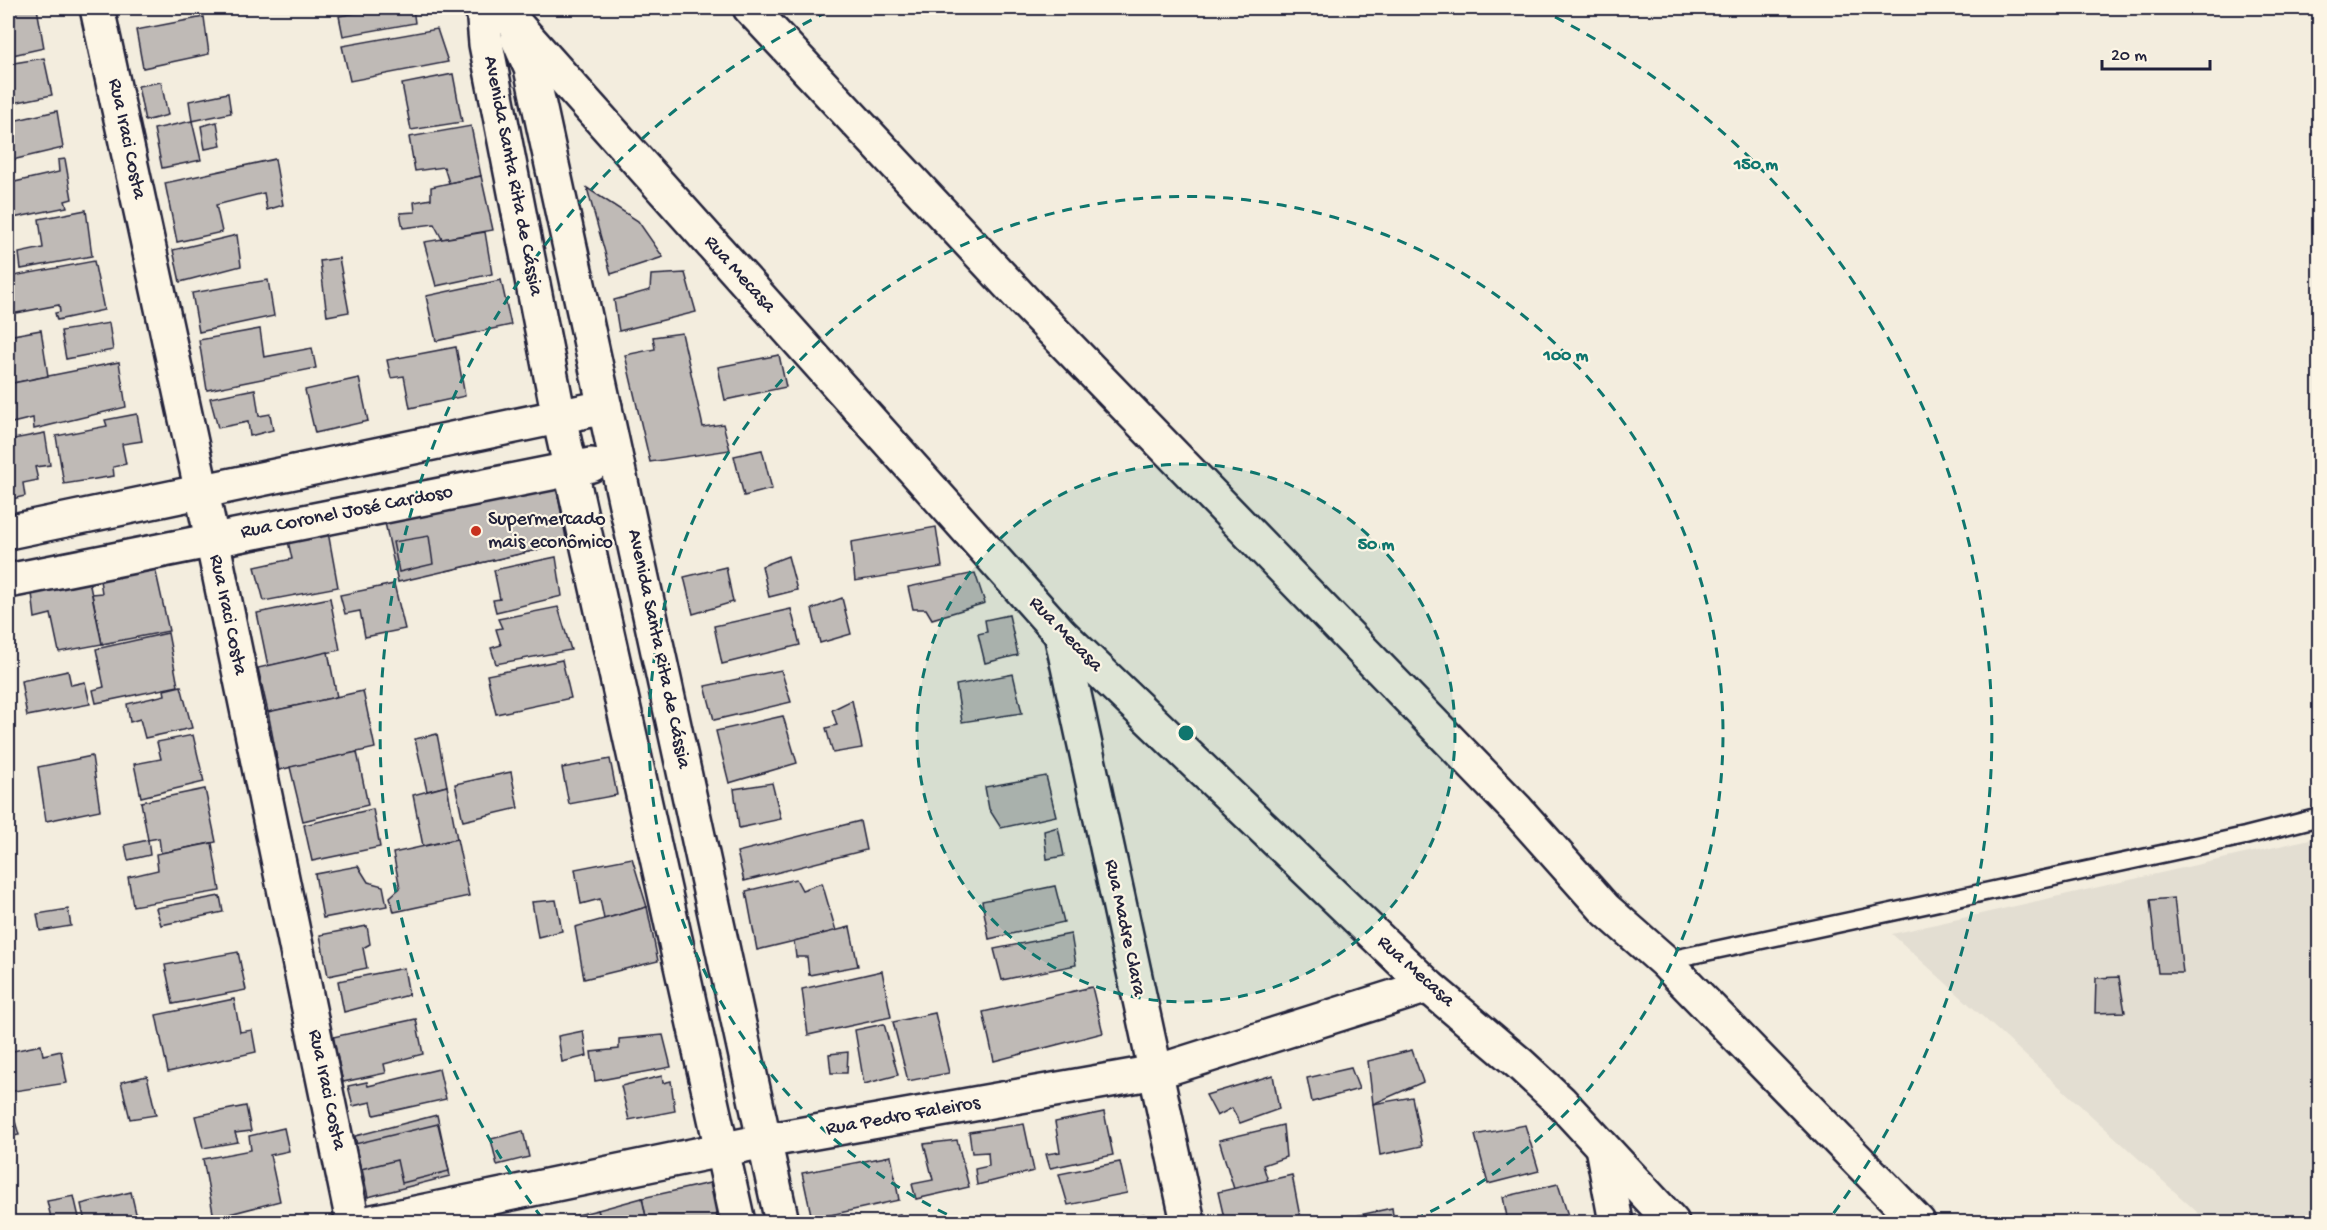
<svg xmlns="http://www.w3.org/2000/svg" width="2327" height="1230" viewBox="0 0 2327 1230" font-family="'Gochi Hand',sans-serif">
<rect width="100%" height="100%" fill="#f3edde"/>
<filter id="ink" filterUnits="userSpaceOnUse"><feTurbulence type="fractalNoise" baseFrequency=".0167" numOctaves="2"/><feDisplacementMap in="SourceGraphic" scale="12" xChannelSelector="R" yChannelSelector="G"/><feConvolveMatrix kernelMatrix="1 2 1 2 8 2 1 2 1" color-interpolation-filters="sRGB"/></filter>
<g filter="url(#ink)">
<!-- built -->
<polygon fill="#e3ded2" points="2319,837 2319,1222 2208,1222 1892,934"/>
<!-- building -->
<g fill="#bfbab6" stroke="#22223b" stroke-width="1.5">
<polygon points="8,8 37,8 44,48 8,56"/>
<polygon points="384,8 413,8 415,23 343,36 339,16"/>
<polygon points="204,17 209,54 143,68 136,30"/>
<polygon points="437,29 448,62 350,81 342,46"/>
<polygon points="44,58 52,95 8,104 8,64"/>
<polygon points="453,74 462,122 411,130 402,84"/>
<polygon points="161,82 168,115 145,121 138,86"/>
<polygon points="228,93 231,113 192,121 189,101"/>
<polygon points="57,111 63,148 8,161 8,122"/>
<polygon points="192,121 201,160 162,168 154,129"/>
<polygon points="217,122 221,146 205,149 201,126"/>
<polygon points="471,126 481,176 449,183 444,167 415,171 409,137"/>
<polygon points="65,159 72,199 65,201 67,207 8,219 8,173 10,183 59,172 58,160"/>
<polygon points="275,159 283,205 267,210 264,193 216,205 222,232 177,242 165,183"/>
<polygon points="481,176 493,230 442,239 434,224 403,228 400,213 415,212 414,202 431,199 431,187"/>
<polygon points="587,188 638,221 663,257 611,274"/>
<polygon points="86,210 92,256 21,269 19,253 43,248 39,219"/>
<polygon points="485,232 492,274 436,286 424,242"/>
<polygon points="237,235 241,266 180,282 173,250"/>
<polygon points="339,258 349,312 327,316 320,261"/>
<polygon points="94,261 104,310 57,320 55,313 60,312 59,305 11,314 8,277"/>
<polygon points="685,273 696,312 619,331 614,300 650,290 651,275"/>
<polygon points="268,280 274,316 199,332 192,293"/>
<polygon points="501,280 511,325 436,341 426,296"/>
<polygon points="109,323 113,350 66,359 61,331"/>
<polygon points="260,329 264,357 312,348 316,368 207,390 199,340"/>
<polygon points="41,330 48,376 8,384 8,336"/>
<polygon points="682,333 703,427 723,424 730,450 650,462 625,355 655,349 653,337"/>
<polygon points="456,347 465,396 410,408 404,376 391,378 387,360"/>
<polygon points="779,355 786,387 725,400 718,367"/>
<polygon points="119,362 126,407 34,429 33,418 8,424 8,384"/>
<polygon points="359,378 368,421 315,433 305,390"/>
<polygon points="255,389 259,416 270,414 273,430 250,436 248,422 218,428 210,398"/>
<polygon points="137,414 142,441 122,444 126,464 113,467 114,476 64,484 56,436 107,426 105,420"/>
<polygon points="45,433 50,465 35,467 38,480 23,483 25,496 8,500 8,440"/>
<polygon points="762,450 772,489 744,496 734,456"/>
<polygon points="556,486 567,543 446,571 432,509"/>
<polygon points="556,486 567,543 398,582 384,518"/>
<polygon points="936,527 942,567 855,581 851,542"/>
<polygon points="328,532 338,587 264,601 255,567 292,559 288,541"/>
<polygon points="429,536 433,564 399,572 393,542"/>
<polygon points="788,556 797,590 769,597 762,566"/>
<polygon points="556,557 562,596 496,612 493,600 500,599 494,570"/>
<polygon points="726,567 733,602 693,614 684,577"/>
<polygon points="155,568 169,631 102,644 92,594 102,593 100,580"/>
<polygon points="975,573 985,603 932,619 926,609 913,609 908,587"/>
<polygon points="89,581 102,644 59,652 51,614 35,618 32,593"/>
<polygon points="394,584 405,629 365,637 360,611 345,614 340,595"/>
<polygon points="330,598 340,650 268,666 257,613"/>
<polygon points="842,598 851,634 820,643 812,609"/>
<polygon points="558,607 571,650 496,664 491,648 501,645 496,629 502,628 498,619"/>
<polygon points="791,609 800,645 722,664 714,626"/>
<polygon points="1009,615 1018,655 985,663 978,634 987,632 985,620"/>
<polygon points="168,633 178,686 96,703 93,690 104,687 96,649"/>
<polygon points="328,652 337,697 268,712 258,668"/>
<polygon points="562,660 571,698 496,714 487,675"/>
<polygon points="781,670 791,702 714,720 705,686"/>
<polygon points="68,671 71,685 85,682 90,704 27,716 21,681"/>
<polygon points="1013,674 1022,713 962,722 956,685"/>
<polygon points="181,686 192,728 145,738 140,719 130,722 127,704 165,695 164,690"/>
<polygon points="363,691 375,748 279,770 268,712"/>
<polygon points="852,700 862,748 833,753 826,728 837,725 832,710"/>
<polygon points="783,716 797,763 729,783 716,731"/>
<polygon points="437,734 447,786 427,791 415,739"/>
<polygon points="193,735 204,782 141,797 134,764 161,759 157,742"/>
<polygon points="357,752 368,805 303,821 290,767"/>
<polygon points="92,756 100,810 46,821 38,767"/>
<polygon points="610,759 617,795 569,804 562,768"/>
<polygon points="511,772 518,808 463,821 455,784"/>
<polygon points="1046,776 1056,816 1001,828 989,809 985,787"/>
<polygon points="772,783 781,819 739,828 734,789"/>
<polygon points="447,786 457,839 423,846 413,795"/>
<polygon points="205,789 216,842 161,853 159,838 148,840 141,802"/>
<polygon points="373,809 380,847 312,861 304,825"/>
<polygon points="860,821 866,850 744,881 737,852"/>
<polygon points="1058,827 1064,856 1047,859 1044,831"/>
<polygon points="457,839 469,896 394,912 390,897 400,888 393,853"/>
<polygon points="148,840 150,855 128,860 125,845"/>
<polygon points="212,843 220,891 133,906 128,877 158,870 156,854"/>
<polygon points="632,858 647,907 604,919 600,899 581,904 575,869"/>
<polygon points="358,866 368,882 383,886 387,906 323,918 315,874"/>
<polygon points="796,879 802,890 822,883 836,931 757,950 746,891"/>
<polygon points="1055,886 1064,922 989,939 982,901"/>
<polygon points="220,896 223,912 161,925 156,908"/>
<polygon points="2174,898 2183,973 2158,973 2150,900"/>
<polygon points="556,900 562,931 538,937 532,902"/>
<polygon points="647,907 658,961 584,979 575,927"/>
<polygon points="68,909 71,926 40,931 37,914"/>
<polygon points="367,926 370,944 363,948 367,968 328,976 320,935"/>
<polygon points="850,927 858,966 809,975 807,957 796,957 794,941"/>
<polygon points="1071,934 1076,965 1002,980 994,949"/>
<polygon points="238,952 246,990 173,1004 165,965"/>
<polygon points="8,955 15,991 8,993"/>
<polygon points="404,968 409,995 344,1012 338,981"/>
<polygon points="882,971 891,1017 808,1035 802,989"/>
<polygon points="2119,977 2125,1012 2095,1013 2096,978"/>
<polygon points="1092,987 1103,1033 994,1061 983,1012"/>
<polygon points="234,999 240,1032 252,1030 256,1052 168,1072 156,1015"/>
<polygon points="935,1013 949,1073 908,1081 893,1022"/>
<polygon points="416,1019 423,1054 384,1064 386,1073 343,1082 333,1037"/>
<polygon points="884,1024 898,1075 864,1084 855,1030"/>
<polygon points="583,1031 587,1056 562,1062 558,1036"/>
<polygon points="663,1035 671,1067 595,1081 591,1052 619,1049 619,1039"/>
<polygon points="41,1045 43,1055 61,1051 67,1083 8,1092 8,1052"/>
<polygon points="1412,1050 1423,1082 1373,1104 1368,1061"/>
<polygon points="848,1052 847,1073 831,1073 829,1054"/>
<polygon points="1351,1068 1359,1089 1312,1102 1307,1078"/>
<polygon points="439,1069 446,1099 374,1115 371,1102 353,1106 348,1086 367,1082 368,1086"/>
<polygon points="1273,1075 1279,1109 1240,1123 1232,1108 1217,1116 1206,1095"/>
<polygon points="147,1076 156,1115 130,1119 121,1082"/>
<polygon points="662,1076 663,1083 671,1081 675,1111 629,1120 621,1086"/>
<polygon points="1412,1097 1422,1146 1380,1155 1373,1104"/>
<polygon points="8,1104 10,1104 19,1135 8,1137"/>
<polygon points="246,1106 251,1131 235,1133 238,1142 203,1148 195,1116"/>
<polygon points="1104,1112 1113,1155 1050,1168 1046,1154 1060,1152 1055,1122"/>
<polygon points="437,1115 450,1176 368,1197 355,1136"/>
<polygon points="438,1124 449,1171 402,1183 397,1160 361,1169 355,1144"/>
<polygon points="1024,1124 1034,1171 977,1185 975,1169 989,1166 988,1152 972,1153 969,1132"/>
<polygon points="1283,1125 1286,1157 1263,1165 1268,1181 1234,1189 1219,1140"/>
<polygon points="1525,1125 1539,1171 1488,1184 1475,1135"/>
<polygon points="284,1128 289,1151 270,1155 280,1201 214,1218 203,1159 251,1150 249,1136"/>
<polygon points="523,1131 529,1157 497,1165 491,1139"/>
<polygon points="957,1140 969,1187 916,1199 912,1184 933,1180 924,1144"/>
<polygon points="891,1156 899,1200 812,1219 802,1173"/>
<polygon points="1120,1162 1127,1193 1068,1205 1059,1174"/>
<polygon points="1292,1175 1301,1222 1225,1222 1218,1192"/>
<polygon points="710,1183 718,1222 647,1222 642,1198"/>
<polygon points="1558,1184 1570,1222 1508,1222 1503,1197"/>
<polygon points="131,1192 138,1222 85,1222 81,1204"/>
<polygon points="74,1196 80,1222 52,1222 47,1201"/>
<polygon points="642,1198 647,1222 601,1222 598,1210"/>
<polygon points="1392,1208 1394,1222 1356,1222 1355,1216"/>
<polygon points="598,1210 601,1222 549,1222"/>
<polygon points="900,1214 902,1222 865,1222"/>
<polygon points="1144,1214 1146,1222 1094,1222"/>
</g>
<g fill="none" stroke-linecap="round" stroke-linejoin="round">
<!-- service casing -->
<g stroke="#22223b" stroke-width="21">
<polyline id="service" points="1664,961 2245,836 2320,817"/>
</g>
<!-- minor casing -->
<g stroke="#22223b" stroke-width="38">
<g id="minor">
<polyline points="97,8 212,539 353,1222"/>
<polyline points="483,8 486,44 559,417 738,1222"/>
<polyline points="501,8 1061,634 1428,986 1520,1064 1560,1101 1672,1222"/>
<polyline points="518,39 531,68 782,1222"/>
<polyline points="8,532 605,407"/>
<polyline points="8,581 591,465"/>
<polyline points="1061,634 1188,1222"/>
<polyline points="1602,1147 1616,1222"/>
<polyline points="372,1222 764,1141 1156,1072 1428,986"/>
</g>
</g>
<!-- primary casing -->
<g stroke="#22223b" stroke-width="38">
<polyline id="primary" points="750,8 1024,301 1516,809 1605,909 1664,961 1918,1222"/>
</g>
<!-- service -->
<use href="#service" stroke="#fcf5e5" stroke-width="16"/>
<!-- minor -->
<use href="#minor" stroke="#fcf5e5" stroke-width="33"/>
<!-- primary -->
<use href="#primary" stroke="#fcf5e5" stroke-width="33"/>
</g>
</g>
<!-- distance rings -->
<circle cx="1186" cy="733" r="269" fill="#0f766e" fill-opacity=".12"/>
<g fill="none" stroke="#0f766e" stroke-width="3" stroke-dasharray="10 8">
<circle cx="1186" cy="733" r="269"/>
<path d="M963 1222A537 537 0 1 1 1409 1222"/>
<path d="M542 1218A806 806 0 0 1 833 9M1539 9A806 806 0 0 1 1830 1218"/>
</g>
<!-- markers -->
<circle fill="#c8321e" stroke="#fcf5e5" stroke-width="2" cx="476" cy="531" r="6"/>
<g text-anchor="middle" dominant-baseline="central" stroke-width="4.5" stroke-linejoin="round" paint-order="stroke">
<!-- street labels -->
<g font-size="20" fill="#22223b" stroke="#fcf5e5">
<text transform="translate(126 139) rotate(78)">Rua Iraci Costa</text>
<text transform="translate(512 176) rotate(79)">Avenida Santa Rita de Cássia</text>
<text transform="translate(739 275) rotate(48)">Rua Mecasa</text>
<text transform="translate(347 513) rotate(-11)">Rua Coronel José Cardoso</text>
<text transform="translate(227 615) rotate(78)">Rua Iraci Costa</text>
<text transform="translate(1065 635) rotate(46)">Rua Mecasa</text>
<text transform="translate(658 649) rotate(78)">Avenida Santa Rita de Cássia</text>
<text transform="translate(1124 928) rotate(78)">Rua Madre Clara</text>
<text transform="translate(1415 972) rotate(42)">Rua Mecasa</text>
<text transform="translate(326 1090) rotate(78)">Rua Iraci Costa</text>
<text transform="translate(903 1117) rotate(-10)">Rua Pedro Faleiros</text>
</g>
<!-- poi labels -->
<g font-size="20" fill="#22223b" stroke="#fcf5e5" text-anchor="start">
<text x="488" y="520">Supermercado<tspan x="488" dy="23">mais econômico</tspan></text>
</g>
</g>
<circle cx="1186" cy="733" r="9" fill="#0f766e" stroke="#fcf5e5" stroke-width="3"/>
<g font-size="18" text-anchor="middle" font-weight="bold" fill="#0f766e" stroke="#fcf5e5" stroke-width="4.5" stroke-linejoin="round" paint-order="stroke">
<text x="1756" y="169">150 m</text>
<text x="1566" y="360">100 m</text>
<text x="1376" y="549">50 m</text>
</g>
<!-- margin -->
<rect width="2327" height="1230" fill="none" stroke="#fcf5e5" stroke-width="30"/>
<rect x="15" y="15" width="2297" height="1200" fill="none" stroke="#22223b" stroke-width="2" filter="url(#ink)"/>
<!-- scale -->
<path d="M2102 60v9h108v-9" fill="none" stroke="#22223b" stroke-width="3"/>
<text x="2111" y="60" font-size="18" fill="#22223b" stroke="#fcf5e5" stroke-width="4.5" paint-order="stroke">20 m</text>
</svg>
